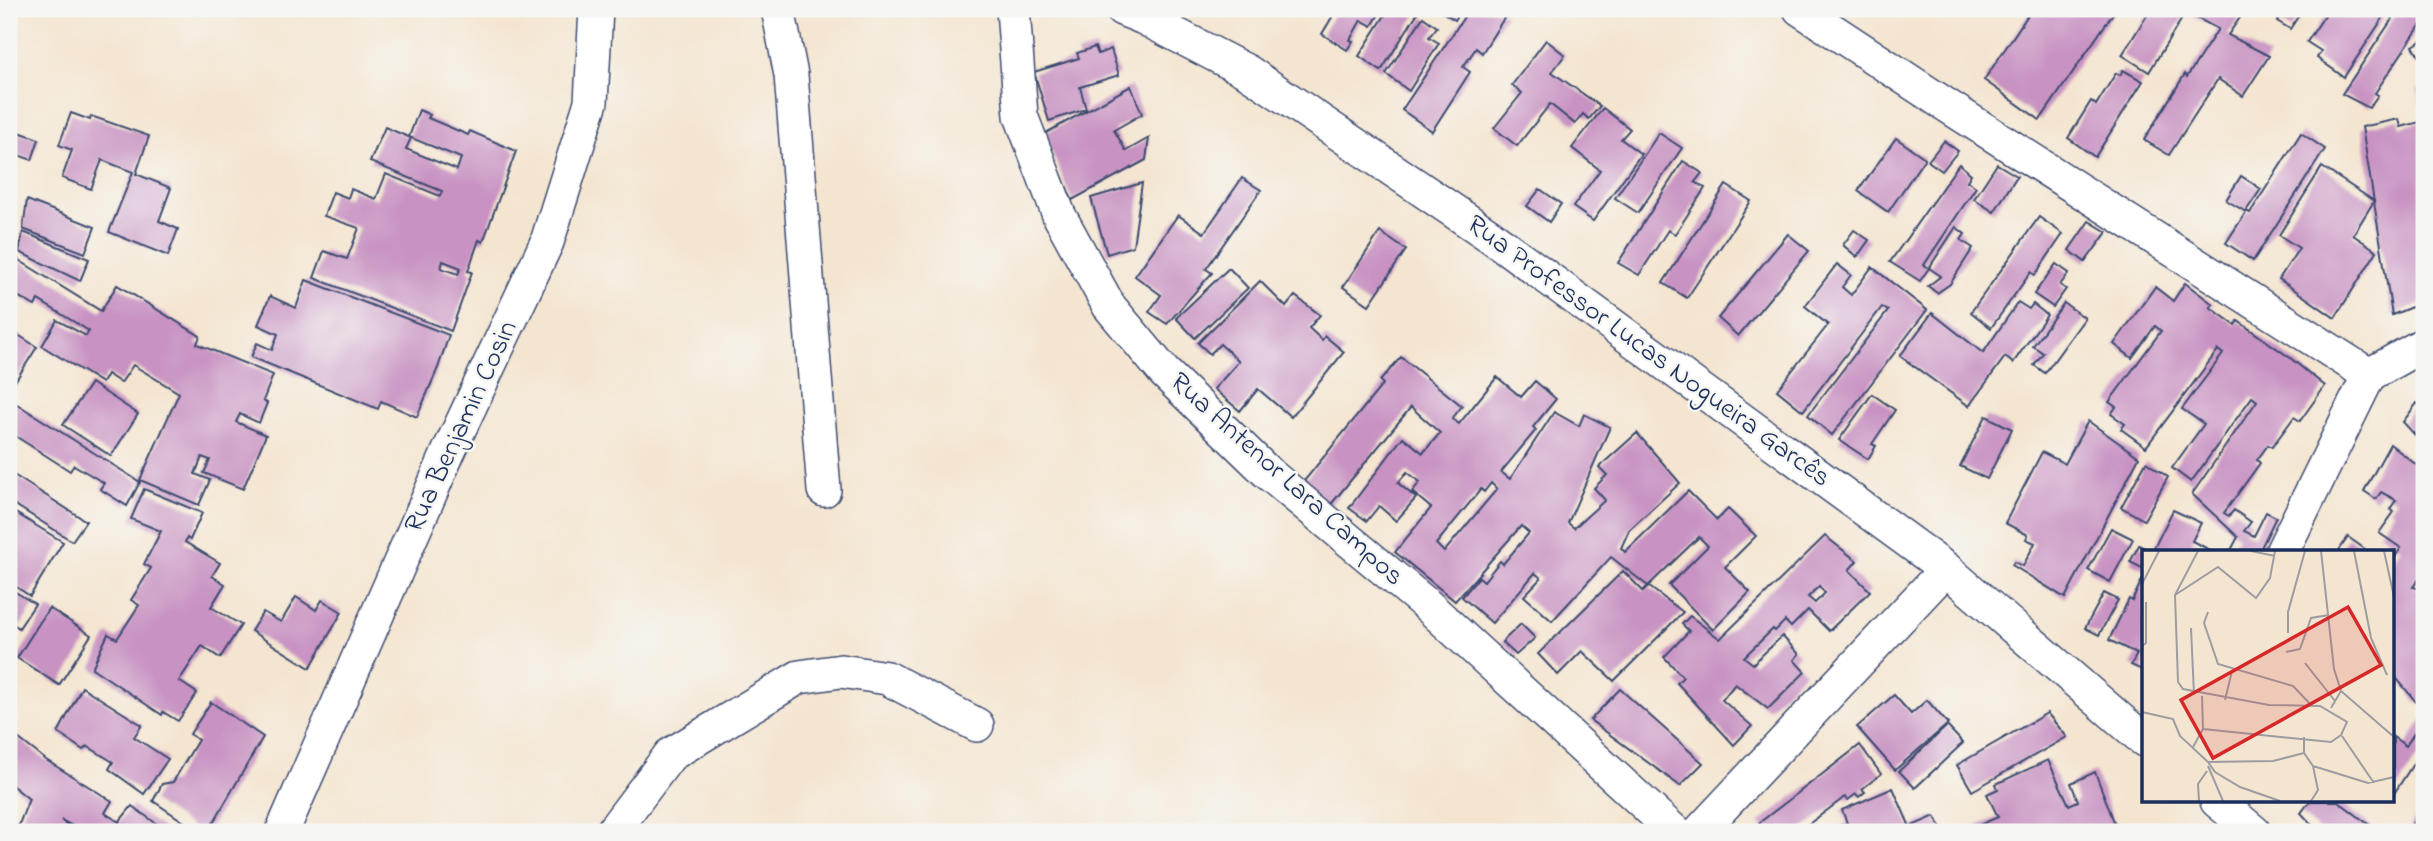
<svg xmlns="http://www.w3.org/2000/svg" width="2433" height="841" viewBox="0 0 2433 841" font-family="'Indie Flower',sans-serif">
<rect width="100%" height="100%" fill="#f6f6f2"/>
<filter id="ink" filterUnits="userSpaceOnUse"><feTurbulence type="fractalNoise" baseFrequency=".0143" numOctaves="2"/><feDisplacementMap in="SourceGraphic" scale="14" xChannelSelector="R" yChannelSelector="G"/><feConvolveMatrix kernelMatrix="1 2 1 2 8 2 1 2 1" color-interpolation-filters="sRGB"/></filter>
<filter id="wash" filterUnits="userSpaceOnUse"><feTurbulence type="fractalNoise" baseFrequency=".00686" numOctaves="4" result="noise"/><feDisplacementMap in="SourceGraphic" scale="28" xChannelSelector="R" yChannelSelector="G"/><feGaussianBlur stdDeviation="1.57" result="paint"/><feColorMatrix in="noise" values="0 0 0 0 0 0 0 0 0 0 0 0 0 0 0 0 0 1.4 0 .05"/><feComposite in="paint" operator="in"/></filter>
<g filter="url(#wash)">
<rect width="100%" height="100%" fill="#f4e5d0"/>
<g id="blocks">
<!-- building -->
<g fill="#c892c2" fill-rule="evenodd">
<polygon points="1337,9 1382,9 1372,26 1361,20 1350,40 1353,41 1347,50 1322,34"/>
<polygon points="1389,9 1420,9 1381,71 1359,56"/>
<polygon points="1438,9 1462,9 1455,20"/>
<polygon points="1465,9 1495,9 1506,15 1482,53 1476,48 1463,67 1470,72 1432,131 1402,110 1468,11"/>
<polygon points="2032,9 2116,9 2040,120 1984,80"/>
<polygon points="2151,9 2246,9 2228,35 2269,56 2243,96 2218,79 2169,155 2144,140 2185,74 2187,77 2218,29 2186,12 2149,72 2122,55"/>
<polygon points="2285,9 2303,9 2290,29 2277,21"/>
<polygon points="2329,9 2389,9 2344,77 2317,58 2321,51 2307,42"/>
<polygon points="2399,9 2424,9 2424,20 2375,93 2378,95 2369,108 2342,94"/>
<polygon points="1423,17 1437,27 1429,37 1439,43 1409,91 1386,74"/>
<polygon points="2424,39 2424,64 2413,46"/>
<polygon points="1546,40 1565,55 1552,72 1600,106 1589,119 1583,114 1575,124 1550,104 1517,146 1494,128 1522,93 1512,85"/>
<polygon points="1095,47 1098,54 1111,49 1119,75 1080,87 1086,109 1049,121 1034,72 1079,58 1077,53"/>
<polygon points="2123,70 2143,81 2095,157 2068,138 2091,101 2096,105 2116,73 2120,75"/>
<polygon points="1131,86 1142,114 1114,130 1126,151 1149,138 1146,160 1072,200 1044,134"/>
<polygon points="2424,87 2424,113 2422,114 2417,89"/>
<polygon points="1603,108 1630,129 1621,139 1641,154 1593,221 1573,207 1600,170 1572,148"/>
<path d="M419 110 430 115 428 118 468 135 470 131 516 151 483 242 479 240 468 271 472 272 451 331 314 278 324 251 347 259 359 228 324 216 333 192 348 198 351 189 376 199 386 174 440 196 442 191 370 162 385 127 411 138 406 149 457 170 461 158 409 137ZM443 261 461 268 458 274 441 268Z"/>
<polygon points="71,113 90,120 91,116 149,136 136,174 171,188 159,221 178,229 168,256 109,232 133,172 102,160 91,189 62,178 72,150 59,145"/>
<polygon points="2399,119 2401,127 2424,121 2424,302 2392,315 2362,127"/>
<polygon points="19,132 39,139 32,160 12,153"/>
<polygon points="1659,133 1682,148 1638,213 1615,198"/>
<polygon points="2301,133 2325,149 2253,261 2226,243 2246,212 2226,200 2241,176 2261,189 2246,211 2250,213"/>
<polygon points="1896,138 1925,158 1888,212 1858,191"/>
<polygon points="1944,141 1958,151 1942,171 1928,161"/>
<polygon points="1683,161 1702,173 1695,182 1705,188 1675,234 1668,230 1639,275 1618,263"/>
<polygon points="1959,164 1971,174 1967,181 1976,187 1924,265 1929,268 1920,281 1890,262"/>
<polygon points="1997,164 2017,176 1994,212 1974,199"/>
<polygon points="2322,167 2374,201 2353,235 2377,251 2335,318 2279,279 2299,248 2279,235"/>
<polygon points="1242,178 1261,190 1206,269 1212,273 1167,324 1149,312 1161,295 1135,276 1178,215 1204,233"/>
<polygon points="1142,183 1133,246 1107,254 1091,198"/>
<polygon points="1726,185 1751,201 1687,298 1663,283"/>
<polygon points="1540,189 1561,204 1549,222 1527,206"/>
<polygon points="27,200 95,227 85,253 23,229"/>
<polygon points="2039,217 2063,234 2035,275 2031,272 1991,328 1971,312"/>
<polygon points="2089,221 2107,232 2085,262 2069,250"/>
<polygon points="1956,227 1965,234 1961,240 1973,248 1950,284 1937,293 1928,286 1941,276 1929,268"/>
<polygon points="1854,230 1869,240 1857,257 1843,245"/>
<polygon points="23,232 89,259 80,281 19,252"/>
<polygon points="1380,232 1406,250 1369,305 1343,287"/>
<polygon points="1788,234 1809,251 1738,336 1718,318"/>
<polygon points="17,259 101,311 117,285 200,336 197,344 273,375 263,401 267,403 259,423 240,414 236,422 266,435 243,489 204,473 210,460 202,457 195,474 210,480 199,505 140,480 179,393 133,365 121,383 107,374 102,383 42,346 57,320 86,336 89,331 38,300 35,306 9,291"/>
<polygon points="1837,264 1851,275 1842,287 1851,295 1872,267 1927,310 1832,435 1808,415 1888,311 1882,307 1803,411 1777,390 1828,325 1805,306"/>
<polygon points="2056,264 2069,273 2060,285 2066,289 2053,307 2034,294"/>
<polygon points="1229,268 1248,288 1195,338 1176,318"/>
<polygon points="306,280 449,335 438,368 417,417 381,401 378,409 251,357 257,343 272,350 278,334 258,325 270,296 296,308"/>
<polygon points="1260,281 1286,307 1295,296 1320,315 1309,328 1322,340 1325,336 1344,352 1291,417 1258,389 1240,411 1214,389 1239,361 1220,344 1210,354 1198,343"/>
<polygon points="2185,283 2213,304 2210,307 2235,325 2238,321 2289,357 2325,386 2300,421 2294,417 2272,447 2268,445 2257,460 2260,463 2224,513 2229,516 2234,510 2251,522 2244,531 2254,536 2266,512 2276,517 2259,552 2230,552 2238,537 2192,494 2257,401 2252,397 2191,482 2172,468 2204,424 2182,409 2223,354 2218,350 2146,447 2121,429 2125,424 2111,414 2116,407 2109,402 2161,331 2155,326 2132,358 2114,344 2155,287 2173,301"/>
<polygon points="2018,302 2029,309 2033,304 2047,315 2013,363 2005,357 1969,406 1900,356 1932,313 1983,353"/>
<polygon points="2064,303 2085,318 2045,373 2034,365 2043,353 2033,346"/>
<polygon points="9,329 37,347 9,391"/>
<path d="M1401 357 1462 406 1452 419 1459 424 1497 377 1521 397 1535 381 1556 399 1533 427 1536 430 1501 472 1510 479 1554 412 1579 426 1584 414 1610 427 1568 523 1574 528 1605 500 1594 488 1607 475 1599 467 1637 433 1680 483 1629 530 1621 548 1625 552 1688 491 1717 520 1728 509 1756 536 1725 567 1750 592 1713 630 1669 585 1708 546 1699 537 1648 586 1683 612 1614 681 1582 651 1558 675 1538 654 1623 571 1643 591 1648 586 1611 557 1552 621 1524 596 1541 578 1535 573 1492 623 1462 597 1479 577 1484 581 1500 561 1503 564 1529 533 1521 526 1455 601 1395 552 1431 508 1412 492 1420 482 1407 472 1398 483 1416 498 1396 521 1379 506 1367 521 1349 508 1403 437 1423 453 1440 433 1411 407 1328 508 1300 486 1383 384 1380 381ZM1491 483 1497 489 1444 552 1436 544 1481 489 1484 492Z"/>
<polygon points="91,383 138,414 111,456 63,425"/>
<polygon points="1872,394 1895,410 1872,444 1876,446 1868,459 1839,440"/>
<polygon points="9,399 140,482 127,506 100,489 104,483 74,465 70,471 9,432"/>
<polygon points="2417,403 2424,410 2424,445 2403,422"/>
<polygon points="1986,416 2012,429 1987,479 1960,466"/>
<polygon points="2088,421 2139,457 2065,598 2012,565 2014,562 2023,566 2035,543 2026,539 2028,535 2005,523 2042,452 2065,464"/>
<polygon points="2390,444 2424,471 2424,573 2413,587 2424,590 2424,700 2416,702 2393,674 2393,560 2401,548 2379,533 2394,512 2390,509 2396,500 2381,492 2376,499 2364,491"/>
<polygon points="2146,462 2168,477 2144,520 2121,507"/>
<polygon points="9,472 86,521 72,541 9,501"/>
<polygon points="144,489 202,513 190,540 187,538 185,542 220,563 212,576 225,584 211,607 241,625 220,658 202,646 179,681 197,693 178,721 163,712 162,715 92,668 108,634 117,639 139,605 131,600 151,568 144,564 161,531 131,519"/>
<polygon points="9,509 63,542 30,596 9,582"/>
<polygon points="2173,510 2201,523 2192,541 2214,552 2144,552 2144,569 2130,562 2139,545 2152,552"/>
<polygon points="2111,528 2133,539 2110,582 2088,570"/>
<path d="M1825 536 1857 561 1849 570 1870 591 1829 631 1808 610 1791 627 1785 621 1775 631 1773 629 1744 657 1753 664 1782 636 1799 654 1794 660 1805 672 1768 709 1735 684 1722 700 1752 726 1734 745 1677 683 1683 677 1664 657 1689 631 1682 624 1690 616 1720 639ZM1819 586 1825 593 1815 603 1808 597Z"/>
<polygon points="2348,537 2369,552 2338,552"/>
<polygon points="2144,576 2144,671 2131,665 2137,654 2109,640 2129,599 2132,601"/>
<polygon points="9,588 35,604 19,628 9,621"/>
<polygon points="2104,593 2118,600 2099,635 2085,628"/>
<polygon points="296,597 316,610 322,600 342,612 310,668 251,631 263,612 281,622"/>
<polygon points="49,608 91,635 59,685 17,658"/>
<polygon points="1521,624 1535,638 1516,655 1502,642"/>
<polygon points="82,687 142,725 134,737 168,759 144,794 109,769 113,762 87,746 83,750 58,733"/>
<polygon points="1620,689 1703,763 1680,786 1590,720"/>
<polygon points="1894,695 1911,714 1927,700 1948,724 1895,770 1857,727"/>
<polygon points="211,702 263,737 208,832 199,832 153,801 162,784 173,782 198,740 190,734"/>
<polygon points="2047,713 2067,737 1972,791 1957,765"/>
<polygon points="2424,717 2424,763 2417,758 2393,795 2393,737 2406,746"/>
<polygon points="1947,726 1963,743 1915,788 1899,771"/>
<polygon points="9,731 46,760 112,801 105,813 119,822 132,806 168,832 84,832 61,820 74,832 16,832 29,799 9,783"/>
<polygon points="1860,745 1881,774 1862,789 1865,792 1859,797 1856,794 1848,800 1845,797 1798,832 1777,832 1773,827 1766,832 1759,823"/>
<polygon points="2048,760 2069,805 2078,801 2071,783 2095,772 2118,832 1969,832 1968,830 1998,817 1987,794 1998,789 1996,784"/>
<polygon points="1893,788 1910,827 1935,816 1941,828 1932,832 1826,832 1847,823 1842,810"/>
<polygon points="2310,801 2338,801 2372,827 2369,832 2319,832 2301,813"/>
<polygon points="2424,801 2424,832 2408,832"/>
</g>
</g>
</g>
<g filter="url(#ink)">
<use href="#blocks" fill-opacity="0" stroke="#3c4a6f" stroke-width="2"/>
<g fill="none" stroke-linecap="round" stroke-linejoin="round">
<!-- minor casing -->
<g stroke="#3c4a6f" stroke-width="36">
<g id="minor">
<polyline points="778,9 791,75 824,490"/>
<polyline points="1013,9 1021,116 1059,215 1109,306 1164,372 1268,473 1427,605 1675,832"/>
<polyline points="1122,9 1144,18 1248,72 1489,235 1946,569 2144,740"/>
<polyline points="1800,9 1946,105 2369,375"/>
<polyline points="2282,552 2369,375 2424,344"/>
<polyline points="2217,801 2254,832"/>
<polyline points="282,832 448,453 547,242 591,102 596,9"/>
<polyline points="612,832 670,755 799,677 841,671 887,678 977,725"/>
<polyline points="1699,832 1946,569"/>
</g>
</g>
<!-- minor -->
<use href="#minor" stroke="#fff" stroke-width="33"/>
</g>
</g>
<g text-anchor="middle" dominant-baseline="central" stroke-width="5" stroke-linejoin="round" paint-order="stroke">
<!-- street labels -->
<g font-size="28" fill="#1b2f5e" stroke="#f6f6f2">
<text transform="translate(1648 352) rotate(36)">Rua Professor Lucas Nogueira Garcês</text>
<text transform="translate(462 427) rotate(-65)">Rua Benjamin Cosin</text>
<text transform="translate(1286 480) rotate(42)">Rua Antenor Lara Campos</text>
</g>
</g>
<!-- overview -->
<g transform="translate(2142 550)">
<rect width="252" height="252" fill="#f4e5d0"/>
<path fill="none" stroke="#9d9ca2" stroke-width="2" d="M56 1 33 45 36 132 41 139 127 155 178 156 205 172 199 185 189 192 61 179M109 1 133 6M179 1 192 119 199 141 189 158M212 1 229 88 245 125M242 1 252 47M0 34 17 1M33 45 76 17 114 48 128 28 133 1M66 62 62 73 76 114 151 136 170 156M49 78 52 144M146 83V62L163 1M0 96 4 93V52M144 102 158 99 169 68 187 65M163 113 193 151M199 141 252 187M83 150 90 121M0 162 31 169 38 186 66 212 131 211 162 203M200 186 232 233M162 187V203L171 216 176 240 169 251M51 197 61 179 60 146M66 212 73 222 98 237 138 251M66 216 81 251M171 216 226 233 252 227M57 251 56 234 65 221"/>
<path fill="#d62828" fill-opacity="0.15" stroke="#d62828" stroke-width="3.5" d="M206 57 239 115 71 208 39 150Z"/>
<rect width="252" height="252" fill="none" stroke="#1b2f5e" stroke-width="3.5"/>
</g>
<!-- margin -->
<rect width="2433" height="841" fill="none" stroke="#f6f6f2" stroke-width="35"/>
</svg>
